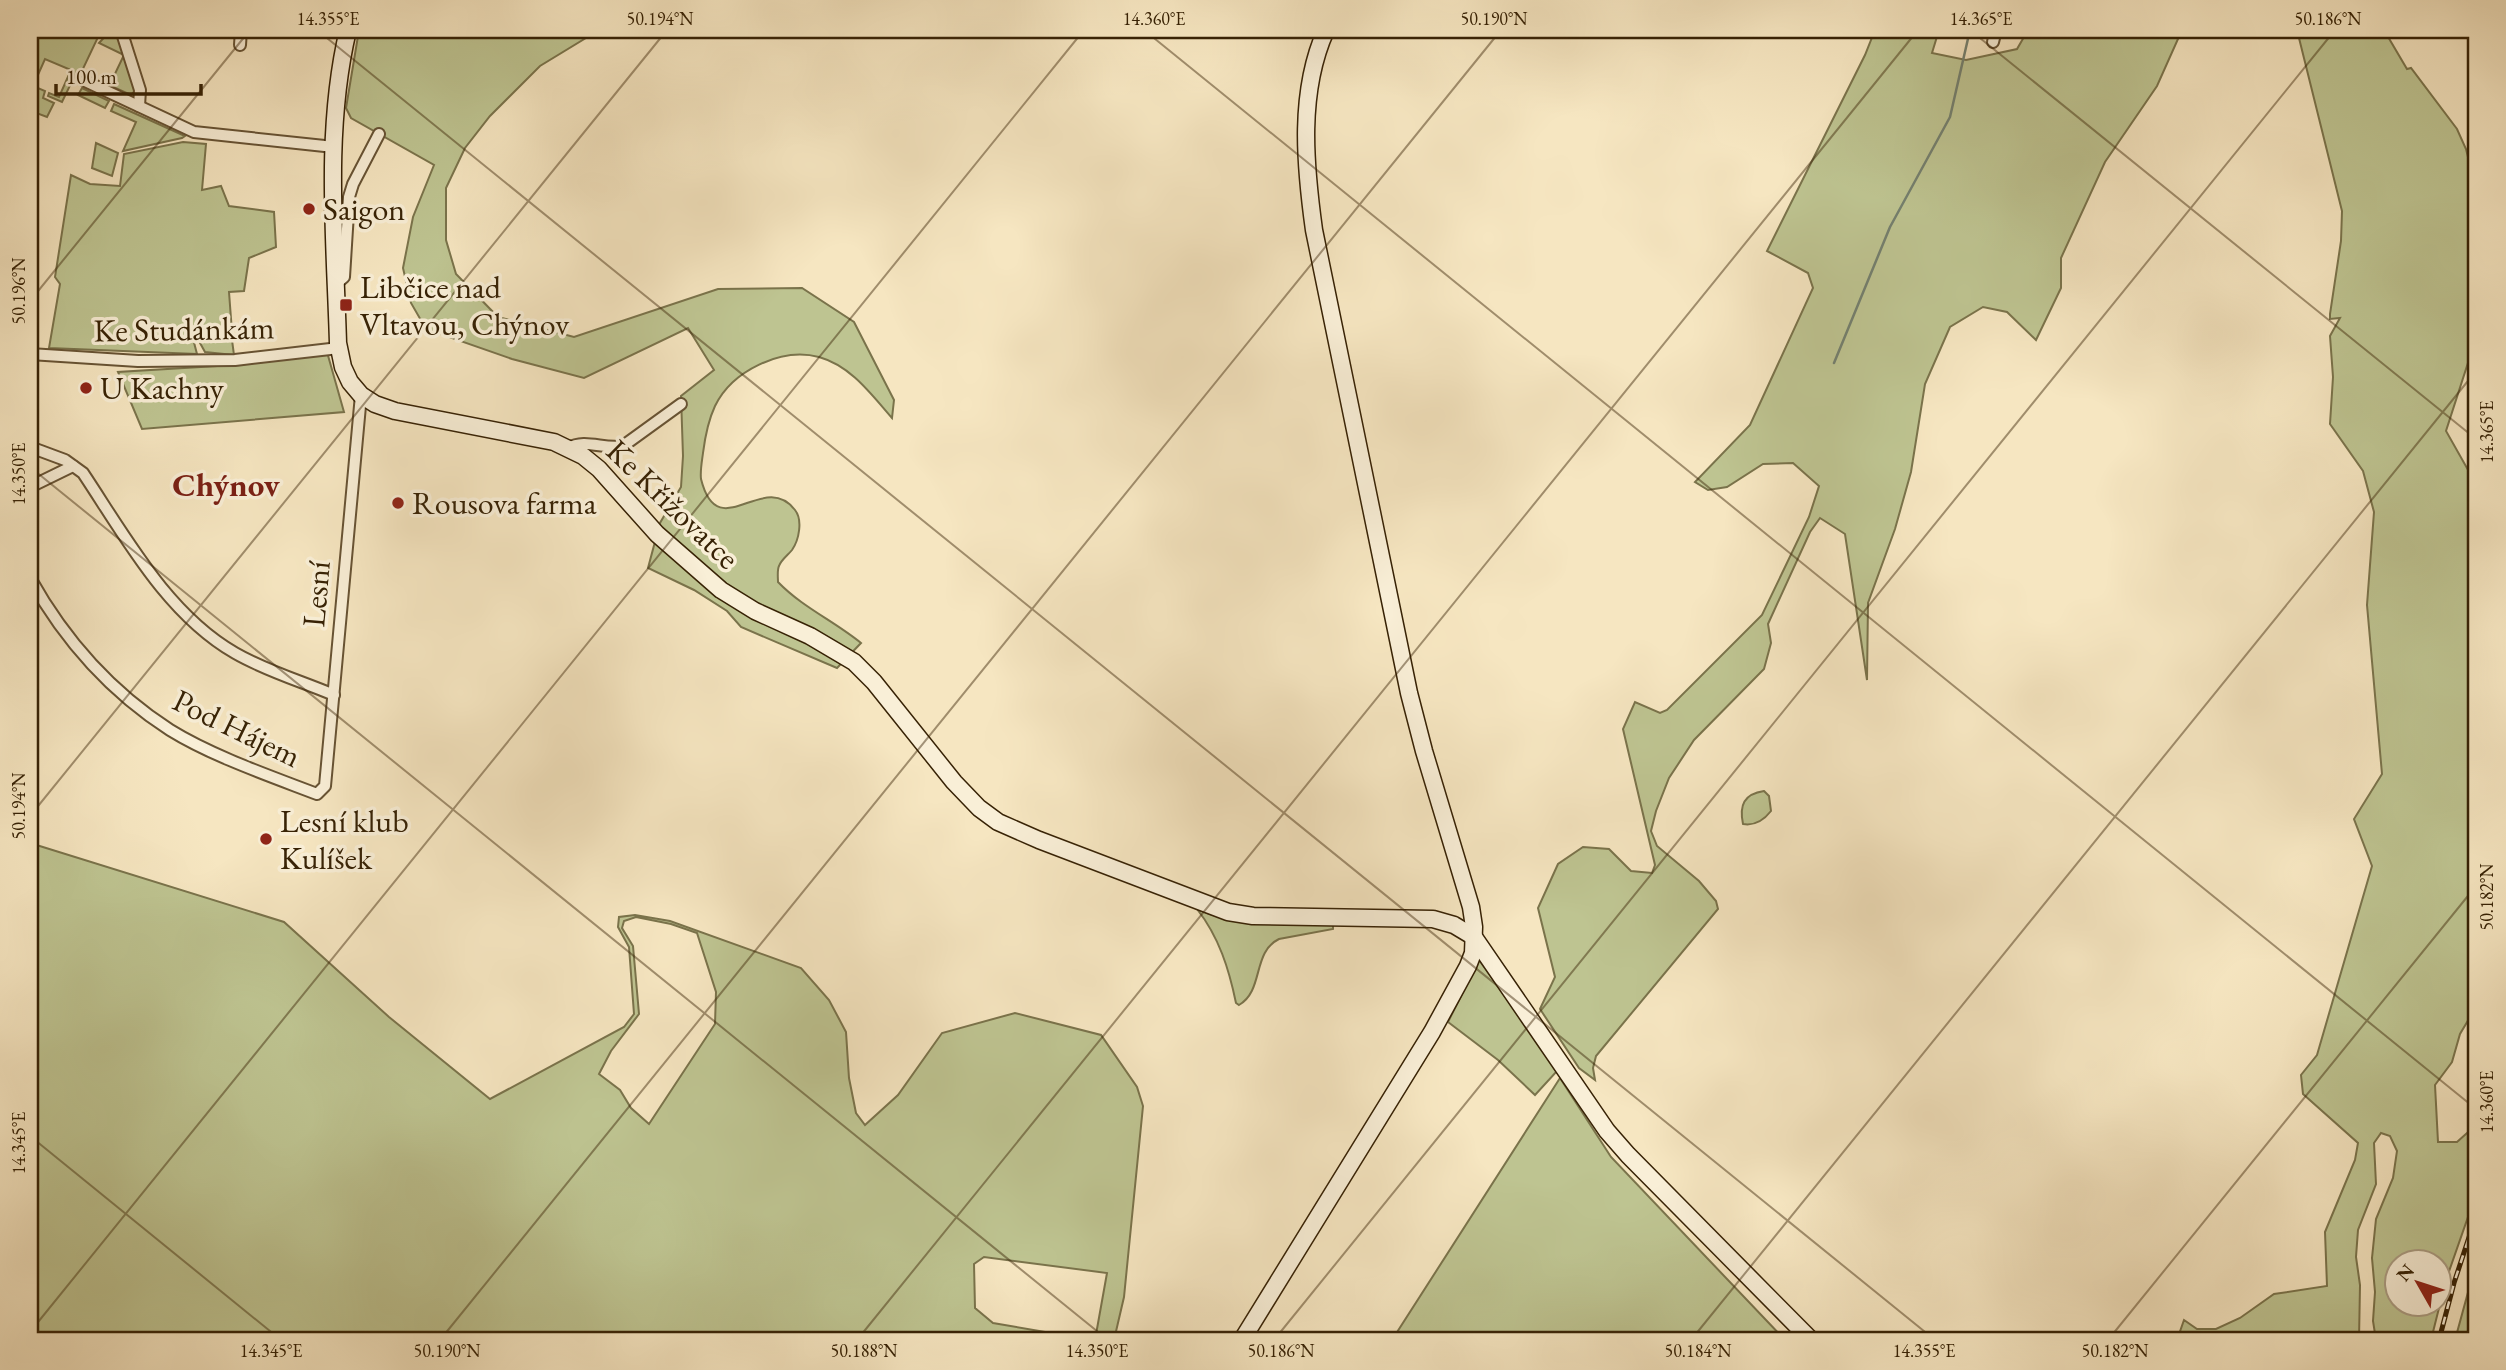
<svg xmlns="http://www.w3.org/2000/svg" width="2506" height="1370" viewBox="0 0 2506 1370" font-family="'EB Garamond',serif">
<rect width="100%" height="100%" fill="#f6e6c1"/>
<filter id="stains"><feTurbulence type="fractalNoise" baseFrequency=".00286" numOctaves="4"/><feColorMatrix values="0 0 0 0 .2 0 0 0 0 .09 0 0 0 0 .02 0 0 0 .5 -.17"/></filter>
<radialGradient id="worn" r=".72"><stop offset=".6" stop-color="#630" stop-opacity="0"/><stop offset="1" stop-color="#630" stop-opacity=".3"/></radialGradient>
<!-- green -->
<g fill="#bec491" stroke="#7a734b" stroke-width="2" fill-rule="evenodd">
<polygon points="30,30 106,30 98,37 81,73 77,71 62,102 48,96 49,93 59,97 71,70 45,59 33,86 45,91 43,98 54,103 47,117 34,112 30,129"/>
<polygon points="111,30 118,30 136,90 131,95 102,82 104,77 112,80 124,55 99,43"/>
<path d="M359 30H599L540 66 490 116 465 148 446 188V240L456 274 498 317 574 337 718 289 802 288 854 322 894 400 892 418C871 394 851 366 819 357 781 347 732 371 715 406 708 421 705 437 703 453 702 461 700 471 701 479 718 547 763 469 795 510 803 520 799 540 792 550 788 555 781 560 779 566 777 570 778 578 778 582 802 607 834 621 861 643L837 668 741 627 727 611 694 590 648 568 660 523 681 487 683 456 681 396 714 370 688 328 584 378 512 359 426 329 411 303 403 268 413 217 434 165 351 118 346 108Z"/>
<polygon points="1875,30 1939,30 1932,53 1966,60 2017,49 2028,30 2182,30 2157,86 2105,162 2061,258 2061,288 2036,340 2007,312 1983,307 1950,327 1925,384 1911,472 1895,529 1868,603 1867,680 1845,534 1820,518 1810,532 1768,624 1771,643 1764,669 1694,740 1669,778 1656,811 1651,831 1657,846 1699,881 1716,901 1718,909 1596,1056 1593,1068 1595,1080 1579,1068 1540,1009 1555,977 1538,908 1558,864 1583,847 1609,849 1631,871 1652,873 1655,865 1623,729 1635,702 1660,713 1667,710 1762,615 1809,517 1819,486 1793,463 1763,464 1727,487 1708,490 1695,482 1750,425 1813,288 1808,273 1767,251 1865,55"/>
<path d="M2297 30H2384L2407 69 2411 68 2457 129 2466 149 2476 189V338L2446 431 2476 484V1007L2460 1034 2452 1062 2435 1085 2438 1142H2457L2476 1125V1194L2446 1280 2431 1340H2376L2373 1321 2375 1292 2372 1258 2376 1219 2393 1178 2397 1151 2390 1136 2381 1133 2374 1143 2376 1184 2358 1230 2356 1257 2360 1285 2359 1340H2177L2184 1320 2197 1329H2216L2240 1318 2274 1294 2327 1286 2325 1232 2355 1160 2358 1143 2303 1094 2301 1075 2317 1055 2372 866 2354 819 2382 774 2367 605 2374 512 2363 471 2330 424 2333 377 2330 336 2340 318 2330 319V314L2341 241 2342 211ZM2398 1262H2440V1304H2398Z"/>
<polygon points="82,88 109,101 105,108 78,95"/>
<polygon points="114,104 185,136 182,138 123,151 136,122 111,111"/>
<polygon points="183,142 206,144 202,190 221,186 229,206 274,212 276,247 249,258 244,291 229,292 232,332 226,333 227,340 232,340 234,355 205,352 194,332 191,331 197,354 49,348 60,284 55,277 71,175 90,184 120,186 124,154"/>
<polygon points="96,143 118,153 112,176 92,168"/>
<polygon points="327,352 344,412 142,429 118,372 234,365"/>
<path d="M1764 791 1769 796 1771 811C1764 820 1755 826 1743 824 1739 805 1744 794 1764 791Z"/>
<path d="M30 843 284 922 389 1017 490 1099 624 1027 634 1014 629 947 618 927 619 917 635 915 670 921 801 968 829 1000 846 1032 849 1078 856 1113 865 1125 898 1095 942 1033 1015 1013 1101 1035 1137 1087 1143 1106 1124 1297 1114 1340H1095L1107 1273 984 1257 974 1264 975 1308 993 1323 1092 1340H30ZM636 917 671 924 697 933 716 992 715 1024 649 1124 631 1108 620 1090 599 1074 611 1051 639 1014 633 946 622 928 624 921Z"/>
<path d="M1197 909C1242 929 1286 921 1333 922V929L1279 939C1252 952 1264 991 1239 1005L1236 1003C1229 969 1219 937 1197 909Z"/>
<polygon points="1479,960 1558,1070 1535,1095 1498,1060 1448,1022"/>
<polygon points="1560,1078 1611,1157 1785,1340 1392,1340"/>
<polygon points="2476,1263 2476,1314 2471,1340 2455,1340"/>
</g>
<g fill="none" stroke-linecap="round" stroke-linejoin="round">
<!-- stream -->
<polyline stroke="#74806f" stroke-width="2.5" points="1834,363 1890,227 1950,117 1970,30"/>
<!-- street casing -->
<g stroke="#675334" stroke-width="14">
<g id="street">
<polyline points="121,30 140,90 139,106"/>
<polyline points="1993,42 1996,30"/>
<polyline points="240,45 241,30"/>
<polyline points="85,81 194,132 334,147"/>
<polyline points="336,284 344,277 349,197 353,184 379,134"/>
<polyline points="30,354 138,361 235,360 339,348"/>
<path d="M30 447 65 460 83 473C125 536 167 614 235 653 266 671 301 681 334 695"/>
<path d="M568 448C586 438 604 450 623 446L681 404"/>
<polyline points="30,487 73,466"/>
<path d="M30 578C64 639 111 692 170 730 212 756 270 776 317 794L325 786 361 395"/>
</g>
</g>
<!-- secondary casing -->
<g stroke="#372205" stroke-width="19">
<g id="secondary">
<path d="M348 30C324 131 335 239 338 343L343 367 350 382 361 395 375 404 395 411 554 442 583 456 599 469 657 534 721 590 755 611 810 636 854 662 874 682 954 782 979 808 998 822 1039 840 1228 912 1253 916 1433 919 1454 925 1474 937 1607 1131 1628 1155 1811 1340"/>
<path d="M1242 1340 1432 1032 1468 966 1473 953 1474 927 1471 907 1424 751 1409 693 1314 230C1305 165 1298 92 1326 30"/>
</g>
</g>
<!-- street -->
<use href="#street" stroke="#f9efd7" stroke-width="10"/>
<!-- secondary -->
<use href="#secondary" stroke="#f9efd7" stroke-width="16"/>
<!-- rail casing -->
<g stroke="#372205" stroke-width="5">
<polyline id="rail" points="2439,1340 2454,1283 2476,1216"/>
</g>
<!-- rail -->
<use href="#rail" stroke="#f9efd7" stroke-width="2.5" stroke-dasharray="8" stroke-linecap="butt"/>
</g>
<!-- ticks -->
<path fill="none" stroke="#372205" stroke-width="2" stroke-opacity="0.45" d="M317 30 1935 1340M1144 30 2476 1109M1970 30 2476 439M30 301 250 30M30 467 1108 1340M30 816 667 30M30 1136 281 1340M30 1332 1084 30M440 1340 1501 30M857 1340 1918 30M1274 1340 2335 30M1691 1340 2476 371M2108 1340 2476 886"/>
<!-- markers -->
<g fill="#8f2418" stroke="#f9efd7" stroke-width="2.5">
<circle cx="309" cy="209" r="7"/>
<rect x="339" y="298" width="14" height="14" rx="3.5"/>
<circle cx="86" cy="388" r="7"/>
<circle cx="398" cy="503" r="7"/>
<circle cx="266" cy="839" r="7"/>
</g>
<g text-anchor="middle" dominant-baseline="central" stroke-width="7" stroke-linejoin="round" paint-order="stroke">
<!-- poi labels -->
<g font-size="32" fill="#372205" stroke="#f9efd7" text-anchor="start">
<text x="323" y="209">Saigon</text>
<text x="360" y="287">Libčice nad<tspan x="360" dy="37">Vltavou, Chýnov</tspan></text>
<text x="100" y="388">U Kachny</text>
<text x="412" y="503">Rousova farma</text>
<text x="280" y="821">Lesní klub<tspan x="280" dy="37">Kulíšek</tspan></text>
</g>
<!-- street labels -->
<g font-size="32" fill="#372205" stroke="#f9efd7">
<text transform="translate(184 329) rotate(-1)">Ke Studánkám</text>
<text transform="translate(673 504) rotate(44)">Ke Křižovatce</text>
<text transform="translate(316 594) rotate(-85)">Lesní</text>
<text transform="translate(237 728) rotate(26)">Pod Hájem</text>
</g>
<!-- neighbourhood labels -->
<g font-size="33" font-weight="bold" fill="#7a1f14" stroke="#f9efd7">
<text x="226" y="484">Chýnov</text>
</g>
</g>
<!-- margin -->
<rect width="2506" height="1370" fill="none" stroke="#f6e6c1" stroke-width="77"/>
<!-- north arrow -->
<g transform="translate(2418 1283) rotate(309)"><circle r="33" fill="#f9efd7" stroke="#ab9d83" stroke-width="2"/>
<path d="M0-5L12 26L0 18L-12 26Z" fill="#8f2418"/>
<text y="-10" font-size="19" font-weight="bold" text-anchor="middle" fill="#372205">N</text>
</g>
<!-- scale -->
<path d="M56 84v10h145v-10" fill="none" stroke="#372205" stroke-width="3.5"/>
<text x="66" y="84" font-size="21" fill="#372205" stroke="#f9efd7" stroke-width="5" paint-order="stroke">100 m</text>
<rect x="38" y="38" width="2430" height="1294" fill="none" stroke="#372205" stroke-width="2.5"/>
<g font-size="18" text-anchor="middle" fill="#372205">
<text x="328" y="25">14.355°E</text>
<text x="660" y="25">50.194°N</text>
<text x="1154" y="25">14.360°E</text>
<text x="1494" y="25">50.190°N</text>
<text x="1981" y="25">14.365°E</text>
<text x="2328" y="25">50.186°N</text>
<text transform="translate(19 291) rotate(-90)" y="6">50.196°N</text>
<text transform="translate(2487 432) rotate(-90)" y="6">14.365°E</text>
<text transform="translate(19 474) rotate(-90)" y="6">14.350°E</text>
<text transform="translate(19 806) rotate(-90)" y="6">50.194°N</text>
<text transform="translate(2487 897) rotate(-90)" y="6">50.182°N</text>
<text transform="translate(2487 1102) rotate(-90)" y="6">14.360°E</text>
<text transform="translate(19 1143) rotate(-90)" y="6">14.345°E</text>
<text x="271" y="1357">14.345°E</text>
<text x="447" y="1357">50.190°N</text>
<text x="864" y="1357">50.188°N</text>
<text x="1097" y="1357">14.350°E</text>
<text x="1281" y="1357">50.186°N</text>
<text x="1698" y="1357">50.184°N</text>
<text x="1924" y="1357">14.355°E</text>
<text x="2115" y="1357">50.182°N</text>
</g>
<rect width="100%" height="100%" filter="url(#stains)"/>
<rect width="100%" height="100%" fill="url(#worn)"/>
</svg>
